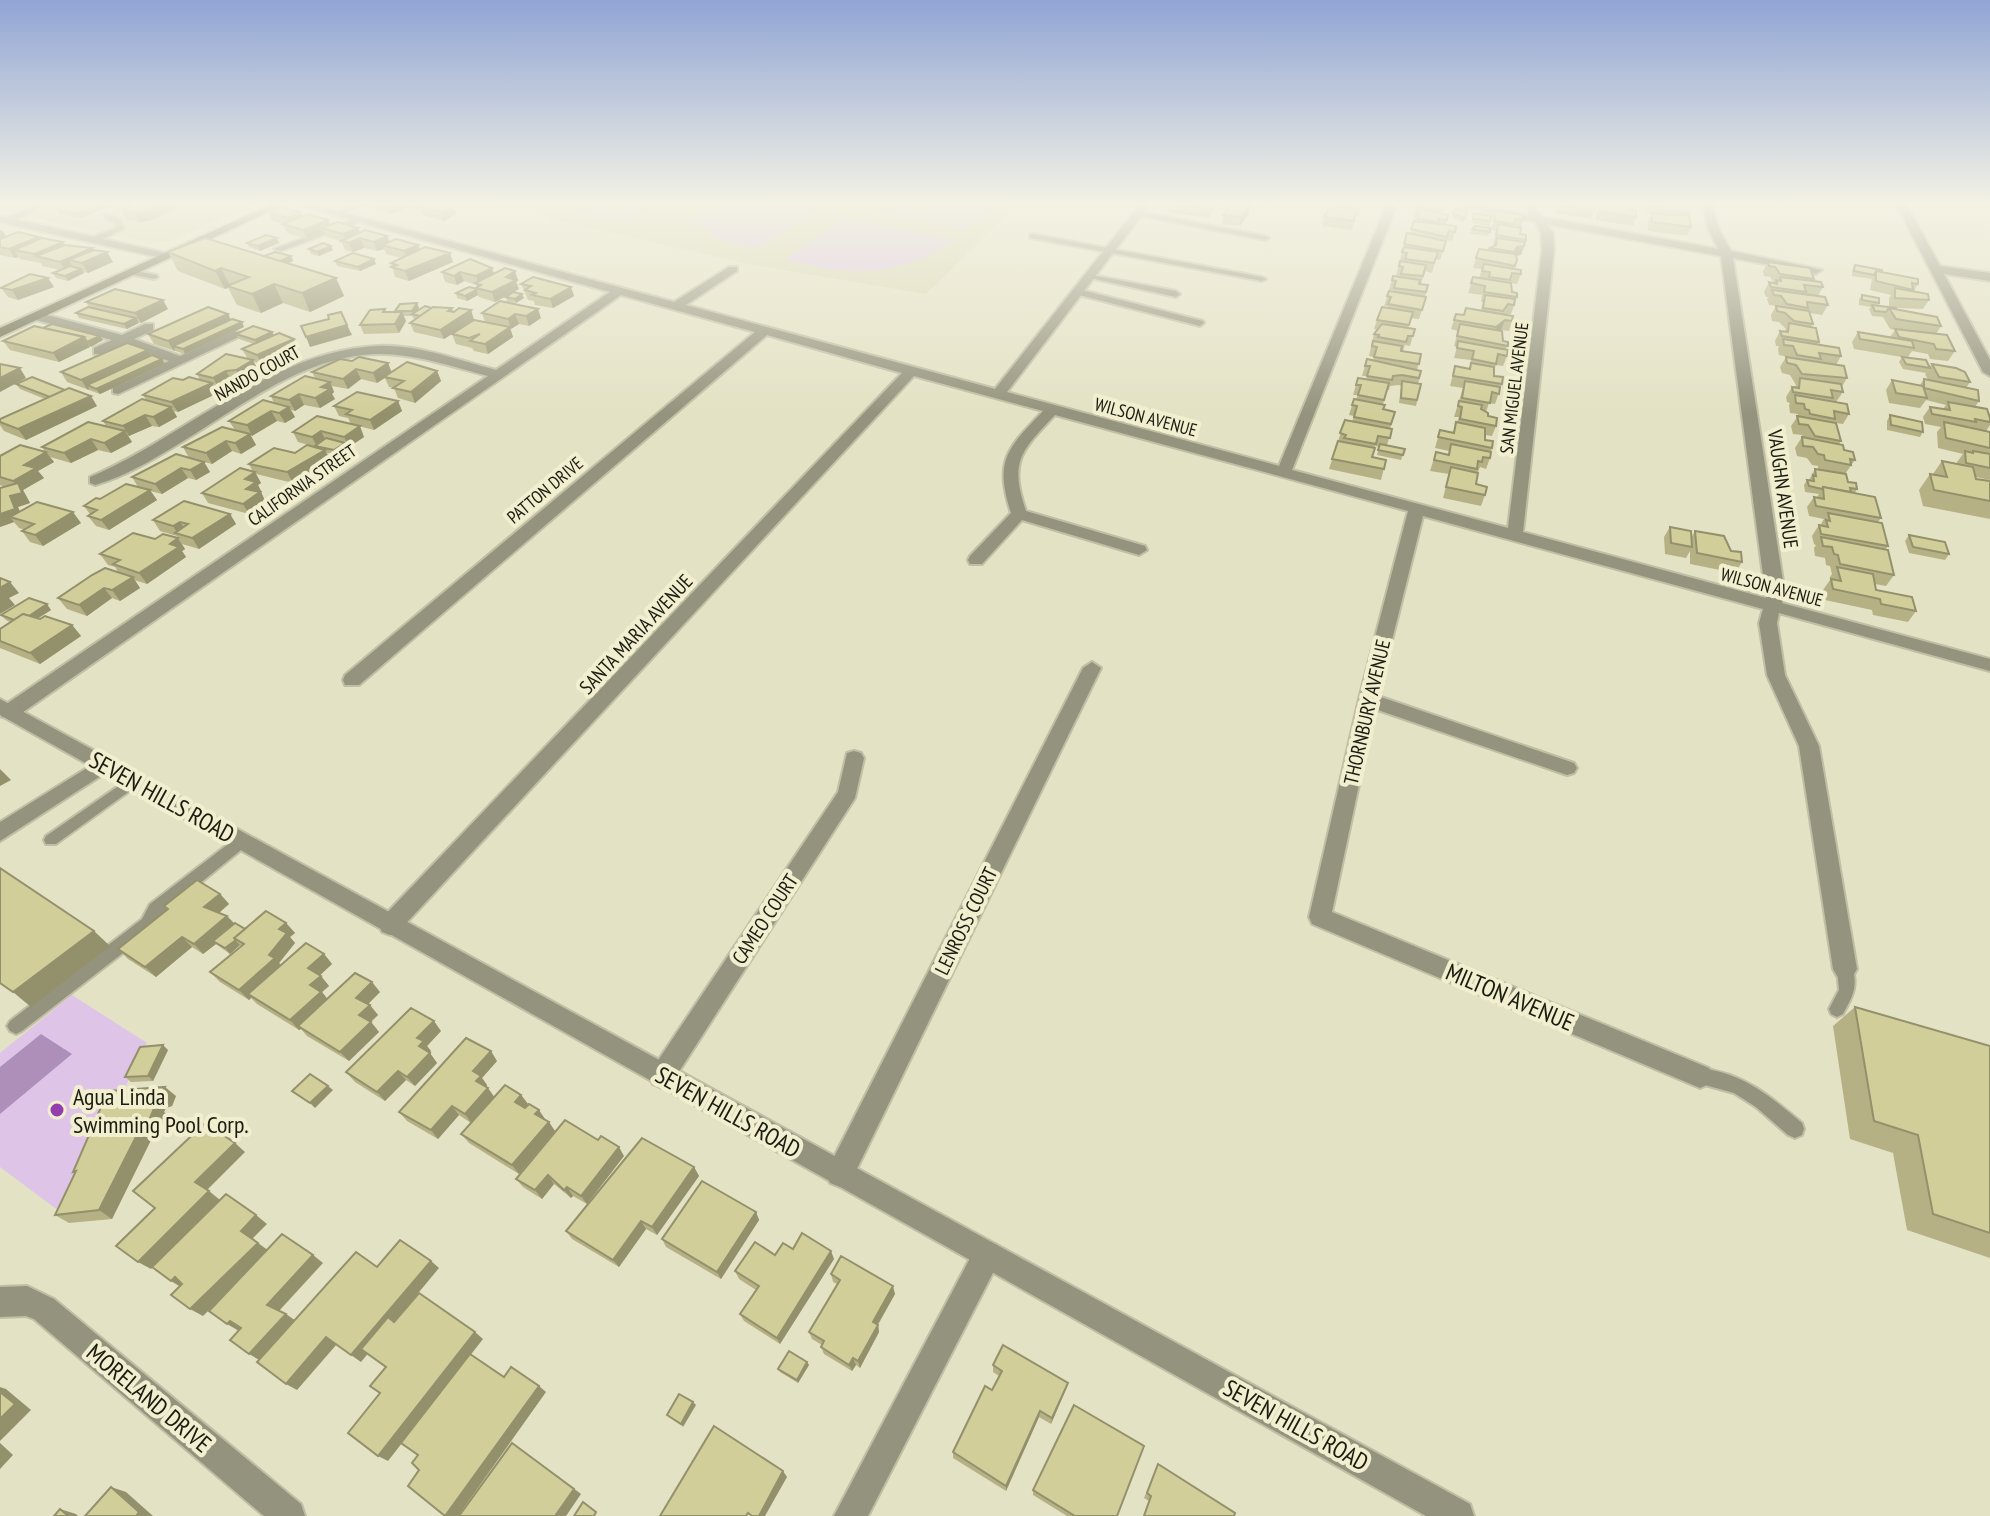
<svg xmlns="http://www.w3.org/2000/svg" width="1990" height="1516" viewBox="0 0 1990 1516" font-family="'PT Sans Narrow',sans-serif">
<rect width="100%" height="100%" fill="#e4e2c4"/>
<!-- built -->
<g fill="#d9d7b2">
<polygon points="0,202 258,202 173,240 152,243 0,210"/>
<polygon points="500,202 1020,202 926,294 753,265 550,219 534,208"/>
</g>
<!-- green -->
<g fill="#dec5e8">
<polygon points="544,202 658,202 627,222"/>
<polygon points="709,202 787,202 821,209 757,248 720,240 698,224"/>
<polygon points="854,202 997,202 995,208 964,229 850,205"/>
<path d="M845 219 955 240C900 279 847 276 785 260Z"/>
<polygon points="72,995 147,1043 63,1214 0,1167 0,1053"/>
</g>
<!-- water -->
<polygon fill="#ae8fb9" points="41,1034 72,1054 0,1114 0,1067"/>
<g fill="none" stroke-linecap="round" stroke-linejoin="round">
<!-- service casing -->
<g stroke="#c0bea4" stroke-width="4">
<g id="service">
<path d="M37 202H45C35 212 15 224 2 220L31 207Z"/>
<polygon points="358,202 367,202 341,215 334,213"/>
<polygon points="1138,211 1265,236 1269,238 1265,240 1135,215 1135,211"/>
<polygon points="104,214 110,214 121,220 124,229 96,242 90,242 90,238 116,228 115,223 104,218"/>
<polygon points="357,218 364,220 281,251 274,249"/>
<polygon points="1033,234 1262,277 1266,279 1262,281 1030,238 1030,234"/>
<polygon points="131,270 157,275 158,277 154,279 128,274 128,270"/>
<polygon points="1087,274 1176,291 1180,294 1176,297 1090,278 1086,276"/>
<polygon points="1078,289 1203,321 1204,323 1200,326 1075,294 1074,292"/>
<polygon points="133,776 138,777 140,781 138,785 56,844 46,844 44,840 46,836"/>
<polygon points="241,836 246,838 249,842 246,846 162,914 154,929 22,1031 16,1034 10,1031 7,1026 10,1021 142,919 150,904 236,838"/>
<path d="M1845 962 1851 964C1859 985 1853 996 1843 1014L1837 1017 1831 1014 1829 1009 1839 990 1837 969 1839 964Z"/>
<path d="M1700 1068C1743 1073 1770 1096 1802 1123L1804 1129 1802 1135 1795 1138 1788 1135 1756 1107 1734 1093 1694 1082 1691 1076 1694 1070Z"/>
</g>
</g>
<!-- minor casing -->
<g stroke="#c0bea4" stroke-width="4">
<g id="minor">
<path d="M288 202H304L674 302 729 267H737V271L686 305 995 389 1142 202H1152L1007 392 1279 466 1388 202H1398L1292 470 1508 528 1542 250 1541 233 1535 222 1439 202H1459L1530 215 1523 202H1533L1542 217 1718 249 1708 228 1702 202H1712L1718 228 1731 251 1822 270 1816 274 1733 258 1785 594 1782 603 1990 659V671L1779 613 1777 623 1785 675 1819 746 1857 969 1853 976 1845 979 1837 976 1833 969 1799 746 1767 675 1759 623 1763 609 1423 516 1378 696 1574 763 1577 768 1574 773 1567 775 1375 709 1332 912 1709 1068 1713 1076 1709 1084 1700 1088 1312 924 1309 917 1359 699 1408 511 1055 415C1021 451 1009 461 1026 511L1145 546 1147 550 1139 555 1022 520 982 564H970L968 560 970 556 1011 513C994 460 1007 449 1043 411L914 376 398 932 390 935 382 932 379 925 382 918 902 373 767 335 359 685H345L343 680 345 675 755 332 621 295 16 717H2V707L488 376C453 367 417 354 380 354 311 354 249 400 193 435 162 454 130 475 95 485L90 483V477C184 437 272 351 377 346 417 344 458 360 496 370L610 292ZM1547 224 1721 256 1766 598 1523 532 1554 250 1553 233Z"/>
<polygon points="1895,202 1905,202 1940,266 1990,273 1990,281 1944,274 1990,360 1990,376 1983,372"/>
<polygon points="0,216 166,253 172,256 166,259 0,222"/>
<polygon points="36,312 122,335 145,324 153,324 153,330 134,339 180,356 234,331 245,334 118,394 113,393 113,387 169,361 123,344 104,354 94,354 94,348 112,340 32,319 30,316"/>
<polygon points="1092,662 1101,668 850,1183 840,1187 830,1183 826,1174 830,1165 1083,668"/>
<polygon points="854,751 861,753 864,758 855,798 671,1084 662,1088 653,1084 649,1076 653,1068 838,792 847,753"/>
<polygon points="103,758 110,760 113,765 110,770 0,841 0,822"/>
<polygon points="987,1241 997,1245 1001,1255 997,1265 868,1516 834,1516 977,1245"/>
<polygon points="27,1286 54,1299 301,1504 305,1516 264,1516 34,1319 26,1316 0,1317 0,1287"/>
</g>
</g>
<!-- tertiary casing -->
<g stroke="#c0bea4" stroke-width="4">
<polygon id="tertiary" points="0,699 1470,1504 1474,1516 1426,1516 0,715"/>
</g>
<!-- secondary casing -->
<g stroke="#c0bea4" stroke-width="4">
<polygon id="secondary" points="277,202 290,202 0,337 0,328"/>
</g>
<!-- service -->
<use href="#service" fill="#94937d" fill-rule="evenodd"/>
<!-- minor -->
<use href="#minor" fill="#94937d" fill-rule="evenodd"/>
<!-- tertiary -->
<use href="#tertiary" fill="#94937d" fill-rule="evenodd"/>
<!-- secondary -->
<use href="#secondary" fill="#706e4e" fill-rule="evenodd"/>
</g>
<!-- wall -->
<g fill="#b5b184">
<polygon points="76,202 81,218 60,214 57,209"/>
<polygon points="134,202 185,202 187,204 151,220 139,222 126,219 121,210 125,208 124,206"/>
<polygon points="363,202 406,202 407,203 453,205 456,214 444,221 423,215 421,210 419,211 407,207 392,214 365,206"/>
<polygon points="1171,202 1223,202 1220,206 1215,205 1214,209 1208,218 1169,212"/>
<polygon points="1338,202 1368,202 1366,206 1361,205 1359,217 1355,216 1352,230 1322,226 1324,217 1335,210"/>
<polygon points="1418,202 1446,202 1442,214 1448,215 1446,225 1455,232 1452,241 1447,240 1440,260 1436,259 1432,273 1425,271 1421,284 1428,285 1425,297 1426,297 1419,319 1411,318 1408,328 1415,329 1410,346 1405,345 1403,351 1421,354 1417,370 1421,371 1418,384 1421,384 1416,406 1399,403 1401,386 1399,385 1390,386 1389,390 1387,390 1383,404 1383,409 1395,412 1390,429 1392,429 1387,445 1405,449 1401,460 1377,455 1379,447 1375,446 1372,457 1386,460 1381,480 1329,469 1345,420 1352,422 1354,416 1349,415 1354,399 1356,399 1358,395 1353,395 1358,378 1366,379 1367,376 1362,376 1367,359 1373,361 1374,357 1369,356 1374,334 1377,330 1374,329 1377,320 1387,308 1388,306 1384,306 1389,291 1393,292 1393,290 1389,290 1393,276 1396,276 1407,233 1410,234 1414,221 1417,221 1414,217"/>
<polygon points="1558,202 1593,202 1594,210 1591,219 1556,213"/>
<polygon points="1605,202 1628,209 1636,217 1633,226 1596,220 1597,213 1600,204 1604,205"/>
<polygon points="1648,202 1683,202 1691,227 1687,236 1648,231 1648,222 1651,214 1647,214 1646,206"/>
<polygon points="1250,204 1249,213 1240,226 1222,224 1223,215"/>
<polygon points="1455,209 1467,211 1464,222 1452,218"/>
<polygon points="1496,211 1523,220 1520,234 1526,240 1521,255 1516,256 1517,259 1514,268 1521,274 1517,284 1510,283 1512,292 1517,297 1511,314 1504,314 1512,321 1509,331 1501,330 1500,330 1503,341 1508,342 1506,350 1507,356 1503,366 1496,365 1494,370 1494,376 1502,384 1495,404 1489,403 1486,412 1488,416 1496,426 1492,436 1485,435 1485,440 1492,448 1490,458 1486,469 1480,467 1478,472 1476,472 1476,484 1485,495 1481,506 1443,498 1449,474 1430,471 1436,452 1448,454 1449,451 1435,448 1440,430 1453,432 1456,422 1457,422 1459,417 1454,417 1463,388 1450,386 1455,366 1469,369 1471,360 1454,358 1457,347 1454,346 1458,331 1451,329 1456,314 1464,315 1481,310 1483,302 1481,302 1482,295 1468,293 1473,277 1479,278 1482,269 1473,268 1479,249 1489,250 1490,248 1495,245 1493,244 1496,231 1491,230"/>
<polygon points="268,212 328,220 330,225 358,228 360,233 420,249 453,262 409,281 395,277 391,263 401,258 386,254 384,249 377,251 364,248 353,252 345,250 341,241 326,237 324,232 307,239 287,233 283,224 272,221"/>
<polygon points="1474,213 1492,216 1489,226 1471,223"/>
<polygon points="1490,228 1488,236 1470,234 1472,229"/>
<polygon points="0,230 6,237 41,239 65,245 107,252 113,262 88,273 83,272 84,273 68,281 56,278 53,273 61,270 42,266 41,263 20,259 18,257 15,258 0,255"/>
<polygon points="277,238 279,243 260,251 249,247 247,243"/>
<polygon points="309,249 333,250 319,256 311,254"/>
<polygon points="168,252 291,256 293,261 288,263 336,278 344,296 310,312 283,303 261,313 237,305 228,288 225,289 178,271"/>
<polygon points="374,259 376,264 360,271 337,266 335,261"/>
<polygon points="1768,262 1814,279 1812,281 1823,287 1818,296 1828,305 1822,315 1810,313 1813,324 1811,327 1819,342 1818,344 1841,356 1836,365 1847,378 1841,388 1843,392 1836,402 1849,414 1843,424 1836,423 1841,441 1839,444 1844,450 1855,460 1845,474 1848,482 1857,489 1855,493 1881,518 1878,522 1888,546 1885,550 1894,575 1886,586 1875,584 1876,590 1916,611 1908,622 1873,615 1872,610 1825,600 1823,590 1830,580 1830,577 1832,574 1830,566 1826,565 1825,558 1815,556 1814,548 1816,545 1814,544 1812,536 1819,525 1822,526 1821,524 1824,519 1809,516 1807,507 1814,497 1817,497 1819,494 1805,492 1804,485 1807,480 1809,480 1815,469 1818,469 1818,466 1812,465 1807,458 1797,456 1795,448 1802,437 1803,438 1802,435 1793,434 1791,426 1798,416 1798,414 1790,413 1789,405 1790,403 1787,402 1786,397 1792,387 1795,387 1796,385 1790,375 1782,373 1780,367 1786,357 1788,357 1779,355 1778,349 1779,346 1776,346 1775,341 1780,331 1784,332 1786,329 1779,322 1772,321 1771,315 1776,306 1769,305 1767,299 1769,297 1766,297 1764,292 1769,282 1774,283 1770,277 1764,276 1763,271"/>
<polygon points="1855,265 1882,272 1918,284 1914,291 1929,300 1923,309 1896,308 1896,310 1941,326 1936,334 1955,351 1948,361 1930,359 1928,354 1912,351 1908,357 1929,367 1932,364 1970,382 1966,388 1979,401 1975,407 1990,418 1990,425 1986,431 1990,432 1990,480 1976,477 1976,479 1990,481 1990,519 1923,506 1919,490 1930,474 1933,474 1942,461 1957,464 1957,462 1963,454 1938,448 1937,432 1941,427 1925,424 1923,417 1930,407 1943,409 1946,405 1926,400 1920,408 1889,403 1886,390 1892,380 1920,385 1924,379 1928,380 1925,374 1926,373 1903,369 1899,362 1902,357 1854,349 1852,342 1858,332 1890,337 1895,330 1890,329 1883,317 1872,316 1869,309 1871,307 1859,305 1859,299 1862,295 1879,303 1878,305 1889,307 1889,298 1891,295 1870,290 1872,279 1852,276 1852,270"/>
<polygon points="492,268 494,274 515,271 518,281 516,282 519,289 514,292 524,298 516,303 507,302 506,297 510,294 495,302 479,297 478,295 467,301 457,298 456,293 476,289 476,285 464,281 457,285 445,282 442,272"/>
<polygon points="521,284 574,296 553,308 535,305 534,301 528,300"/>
<polygon points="54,287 18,300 8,297 1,288"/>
<polygon points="500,301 541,318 529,326 519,324 510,329 513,337 488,354 474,351 472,348 456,344 452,334 444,339 414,332 410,323 415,320 412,316 404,316 406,321 399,333 364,334 360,325 385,309 387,312 395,312 417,303 419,308 417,311 432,308 452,308 454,312 471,310 474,320 485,322 482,313"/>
<polygon points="86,302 168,309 141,323 138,322 127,329 79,318 76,313 90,308"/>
<polygon points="228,314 231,320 244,327 185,354 154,344 148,334"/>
<polygon points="272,332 274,335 299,349 262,365 253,361 258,370 242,380 232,381 219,388 215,387 218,393 178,412 174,411 177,417 159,427 152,426 128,436 132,442 111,453 98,450 71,463 50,457 54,462 38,471 44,478 23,490 30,503 18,507 20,512 81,523 43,546 30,542 22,531 25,530 19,528 14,522 0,527 5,487 0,485 0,456 45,452 42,447 106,426 103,421 147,401 143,395 183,380 200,380 197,374 248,359 242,349 254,344 239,339 236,334"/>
<polygon points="103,340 59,362 10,350 3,341"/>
<polygon points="148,350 151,356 162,359 165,364 100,394 67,382 61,372"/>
<polygon points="352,361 388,363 391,372 437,371 441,381 415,403 398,398 394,388 389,387 385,378 377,383 361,379 348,389 332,386 334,392 332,394 335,399 320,408 304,405 295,411 291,410 295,417 285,423 277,421 252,436 250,435 256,445 241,454 232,451 212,464 189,458 183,447 235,430 229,421 274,403 271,396 315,378 312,372"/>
<polygon points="16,384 97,406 26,440 4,431 0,425 0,419 45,399 20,389"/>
<polygon points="398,401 402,411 374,430 351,424 348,418 339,416 334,406"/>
<polygon points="1890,415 1923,432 1920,437 1887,430 1887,421"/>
<polygon points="317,416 364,437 349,447 346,446 347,448 337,455 327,453 330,460 293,483 256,474 261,483 258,485 262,492 261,493 266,503 249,514 208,503 202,493 253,472 249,464 295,453 316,447 298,442 293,432"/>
<polygon points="204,462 210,472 196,480 188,478 162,494 150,491 157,500 109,530 96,526 88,516 90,514 84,506 138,487 132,477"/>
<polygon points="230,514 236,524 199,549 182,544 177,536 160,531 153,520"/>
<polygon points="1670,527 1691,538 1695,531 1742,562 1735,573 1690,564 1690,551 1686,558 1665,554 1664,537"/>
<polygon points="1909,535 1949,554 1945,560 1909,553 1905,541"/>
<polygon points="178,538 185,549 182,551 186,557 147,584 134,580 140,588 120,601 112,598 87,616 67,609 58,598 119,573 115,567 108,565 100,554 155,539"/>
<polygon points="51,610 37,619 72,625 81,636 40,664 0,648 0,629 10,622 6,620 1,615"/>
<polygon points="220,894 229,904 219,913 227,916 234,924 245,929 286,923 295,933 290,937 295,943 279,963 281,965 324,954 332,964 320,975 329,986 322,992 327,999 380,992 368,1004 378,1015 371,1022 379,1032 349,1061 307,1036 301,1029 299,1030 257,1004 251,998 249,1000 220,982 210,972 241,946 240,945 230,954 216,944 203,954 192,947 156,977 128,959 118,949 167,910 164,906"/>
<polygon points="1855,1007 1990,1046 1990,1258 1907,1230 1893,1153 1850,1139 1833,1026"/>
<polygon points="441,1031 427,1046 431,1051 429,1053 437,1063 415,1086 406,1080 385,1101 355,1082 346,1072"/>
<polygon points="168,1050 153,1081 131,1082 125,1077"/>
<polygon points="497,1061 482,1078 487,1085 486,1087 494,1097 521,1095 528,1104 524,1108 545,1119 555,1131 519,1174 469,1143 461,1134 471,1123 459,1115 438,1139 407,1121 399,1112"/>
<polygon points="176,1096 172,1106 166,1108 164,1112 167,1115 157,1137 152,1138 112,1219 69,1223 55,1215 75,1173"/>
<polygon points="624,1156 587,1204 573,1196 571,1198 554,1184 542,1199 523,1187 516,1179"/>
<polygon points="694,1167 699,1176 657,1235 646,1229 619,1267 572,1239 566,1231"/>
<polygon points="756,1212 759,1220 721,1279 666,1247 662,1239"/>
<polygon points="793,1249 834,1259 780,1344 744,1321 740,1314 756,1290 739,1279 735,1271"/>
<polygon points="831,1274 895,1294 878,1325 879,1332 860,1368 856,1365 852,1371 824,1354 821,1347 822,1345 812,1339 809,1332 837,1284 833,1282"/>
<polygon points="807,1362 809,1365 798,1383 780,1372 778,1369"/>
<polygon points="993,1365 1068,1383 1066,1389 1051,1424 1039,1417 1006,1491 953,1458 953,1452 992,1390 999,1376 993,1372"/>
<polygon points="1158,1464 1234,1516 1143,1516 1149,1501 1144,1498"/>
<polygon points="1033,1490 1117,1516 1067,1516 1033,1495"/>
</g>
<!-- shaded-wall -->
<g fill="#93906c">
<polygon points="109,202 122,202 81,218 78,214"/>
<polygon points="168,202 185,202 187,204 151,220 139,222 134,213"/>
<polygon points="396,202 406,202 407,207 392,214 388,205"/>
<polygon points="1214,202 1214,209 1208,218 1209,209"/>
<polygon points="1250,204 1249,213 1240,226 1241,217"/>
<polygon points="453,205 456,214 444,221 441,212"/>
<polygon points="301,212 305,221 292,227 288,218"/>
<polygon points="328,220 331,229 322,228 324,232 307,239 303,230"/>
<polygon points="358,228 361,237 347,243 343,234"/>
<polygon points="2,230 8,239 0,242 0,231"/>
<polygon points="387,236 391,245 382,245 384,249 377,251 374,242"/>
<polygon points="39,237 45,246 14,250 18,257 15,258 9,249"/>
<polygon points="277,238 279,243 260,251 258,246"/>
<polygon points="360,238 364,248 353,252 349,243"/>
<polygon points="63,242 69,252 36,256 40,263 35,254"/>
<polygon points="418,245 422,254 408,260 404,251"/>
<polygon points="331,246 333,250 319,256 317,252"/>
<polygon points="1524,246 1521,255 1514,256 1511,261 1514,252 1517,247"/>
<polygon points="92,248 98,257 107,252 113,262 88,273 82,263 69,260 73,268 66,271 60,262"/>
<polygon points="450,253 453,262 409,281 405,271"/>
<polygon points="291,256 293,261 276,268 274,264"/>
<polygon points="374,259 376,264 360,271 358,267"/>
<polygon points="221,268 231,287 227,286 228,288 225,289 215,271"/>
<polygon points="492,268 495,277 479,284 476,276"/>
<polygon points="81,269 84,273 68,281 65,276"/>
<polygon points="515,271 518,281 516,282 519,289 495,302 492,292 506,277"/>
<polygon points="460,272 464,281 457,285 454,276"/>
<polygon points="48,278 54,287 18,300 12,290"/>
<polygon points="336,278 344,296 310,312 302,293"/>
<polygon points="274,284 283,303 261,313 252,294"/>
<polygon points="571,287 574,296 553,308 550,299"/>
<polygon points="477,290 478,295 467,301 465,296"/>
<polygon points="522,294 524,298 516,303 515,299"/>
<polygon points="163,300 168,309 141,323 135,313"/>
<polygon points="417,303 419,308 414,316 412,311"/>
<polygon points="538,309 541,318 529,326 526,316"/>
<polygon points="471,310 474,320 444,339 440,330"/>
<polygon points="402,312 406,321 399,333 395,324"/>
<polygon points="228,314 233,324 173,346 175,350 174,351 168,341"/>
<polygon points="515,314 519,324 511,329 508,319"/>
<polygon points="136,318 139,323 127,329 124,324"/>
<polygon points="1505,320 1501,330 1493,337 1496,327"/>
<polygon points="242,322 244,327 185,354 183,349"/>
<polygon points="347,325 352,335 310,347 306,337"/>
<polygon points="510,327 513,337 488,354 485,344"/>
<polygon points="272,332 274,337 258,345 255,340"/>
<polygon points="100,336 103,340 91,347 87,342"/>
<polygon points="84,337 90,347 59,362 53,353"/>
<polygon points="294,339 299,349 262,365 257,355"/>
<polygon points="148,350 153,360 87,385 89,389 88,390 81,380"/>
<polygon points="162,359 165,364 100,394 96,389"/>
<polygon points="253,360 258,370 242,380 236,370"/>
<polygon points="388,363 392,373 377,383 373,373"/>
<polygon points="20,368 26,378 0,392 0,378"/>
<polygon points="356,369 361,379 348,389 343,379"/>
<polygon points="226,371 232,381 219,388 213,378"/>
<polygon points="437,371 441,381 415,403 411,392"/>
<polygon points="330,382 334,392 332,394 335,399 320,408 315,398 321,387"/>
<polygon points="212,383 218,393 178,412 171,402"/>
<polygon points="299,394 304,405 295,411 289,400"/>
<polygon points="91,396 97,406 26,440 18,429"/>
<polygon points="398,401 402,411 374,430 370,420"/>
<polygon points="171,407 177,417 159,427 153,417"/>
<polygon points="289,407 295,417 285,423 279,413"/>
<polygon points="271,411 277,421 252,436 247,425"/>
<polygon points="145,415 152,426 129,436 123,426"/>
<polygon points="360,426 364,437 349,447 344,437"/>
<polygon points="125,431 132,442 111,453 104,443"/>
<polygon points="321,431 326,441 317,447 312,437"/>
<polygon points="250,434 256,445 241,454 235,443"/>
<polygon points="91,439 98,450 71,463 64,453"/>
<polygon points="226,441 232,451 212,464 206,453"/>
<polygon points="345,443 347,448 337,455 334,450"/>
<polygon points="325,450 330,460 293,483 287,472"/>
<polygon points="46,452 54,462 38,471 44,478 23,490 30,503 18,507 23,519 10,517 14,522 0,527 0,514 10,496 21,491 13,481 24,465"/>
<polygon points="204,462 210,472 196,480 190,470"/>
<polygon points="181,468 188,478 162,494 155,484"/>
<polygon points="255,472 261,483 258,485 266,503 249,514 243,504 246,489 245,479"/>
<polygon points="150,490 157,500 109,530 101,520"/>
<polygon points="73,512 81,523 43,546 35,535"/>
<polygon points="230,514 236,524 199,549 192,538"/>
<polygon points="180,522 187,532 178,534 173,526"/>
<polygon points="178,538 185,549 182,551 186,557 147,584 139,573 170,544"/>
<polygon points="133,577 140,588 120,601 112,590"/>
<polygon points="10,582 19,593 9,598 15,605 0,614 0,588"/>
<polygon points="104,588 112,598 87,616 79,605"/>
<polygon points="47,604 51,610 24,627 20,621"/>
<polygon points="72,625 81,636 40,664 30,653"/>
<polygon points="0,769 11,780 0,786"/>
<polygon points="220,894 229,904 213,918 204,907"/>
<polygon points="227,916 237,926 213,941 216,944 203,954 194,944"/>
<polygon points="286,923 295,933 290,937 295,943 279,963 284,968 248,994 251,998 249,1000 239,990 269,955 279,929"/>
<polygon points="94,931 110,946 31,1007 13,992"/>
<polygon points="182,937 192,947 156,977 145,967"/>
<polygon points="235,940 240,945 230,954 225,948"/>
<polygon points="324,954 332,964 317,978 308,968"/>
<polygon points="321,976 329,986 322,992 330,1002 298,1026 301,1029 299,1030 290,1020 310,985"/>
<polygon points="372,982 380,992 364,1008 356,998"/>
<polygon points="370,1005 378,1015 367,1025 359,1015"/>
<polygon points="434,1021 441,1031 427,1046 431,1051 426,1056 419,1046 417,1038"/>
<polygon points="371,1022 379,1032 349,1061 340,1052"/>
<polygon points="163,1045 168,1050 153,1081 148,1076"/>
<polygon points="491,1051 497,1061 482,1078 487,1085 483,1091 476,1081 473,1071"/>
<polygon points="430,1053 437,1063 415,1086 407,1077"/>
<polygon points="398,1071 406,1080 385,1101 377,1092"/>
<polygon points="328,1086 333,1090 315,1108 310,1103"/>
<polygon points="165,1087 176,1096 172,1106 166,1108 164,1112 167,1115 157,1137 146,1128 154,1099"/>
<polygon points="488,1088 495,1098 472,1124 465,1114"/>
<polygon points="521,1095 528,1104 522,1111 515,1102"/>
<polygon points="452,1106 459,1115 438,1139 431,1130"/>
<polygon points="539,1110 545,1119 541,1123 535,1114"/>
<polygon points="549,1122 555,1131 519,1174 512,1165"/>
<polygon points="140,1129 152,1138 112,1219 99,1210"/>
<polygon points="235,1143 245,1152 207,1190 195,1182"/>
<polygon points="619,1147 624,1156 587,1204 581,1196"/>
<polygon points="694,1167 699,1176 657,1235 652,1227"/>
<polygon points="548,1175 554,1184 542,1199 535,1190"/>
<polygon points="567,1187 573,1196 571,1198 564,1190"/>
<polygon points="209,1191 220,1200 151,1269 138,1262"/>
<polygon points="756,1212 759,1220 721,1279 717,1272"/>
<polygon points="256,1215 267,1224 252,1239 241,1231"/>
<polygon points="641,1221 646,1229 619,1267 613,1260"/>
<polygon points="258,1243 269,1251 203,1316 190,1309"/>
<polygon points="831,1251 834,1259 780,1344 777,1338"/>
<polygon points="313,1255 323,1263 278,1312 267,1305"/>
<polygon points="431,1261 439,1268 361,1362 351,1355"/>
<polygon points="175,1277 187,1285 184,1289 171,1281"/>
<polygon points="893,1286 895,1294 875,1329 873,1322"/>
<polygon points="286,1314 296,1321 261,1361 249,1354"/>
<polygon points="230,1321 242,1328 239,1331 227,1324"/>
<polygon points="878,1325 879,1332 860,1368 858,1361"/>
<polygon points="475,1332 483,1339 388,1461 378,1456"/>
<polygon points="326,1337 337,1344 297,1390 286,1384"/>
<polygon points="853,1358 856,1365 852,1371 849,1365"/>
<polygon points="807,1362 809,1365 798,1383 797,1380"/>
<polygon points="1068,1383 1066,1389 1051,1424 1052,1418"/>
<polygon points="539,1386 546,1392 458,1516 445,1516"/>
<polygon points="0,1387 6,1389 31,1410 0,1441"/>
<polygon points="693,1402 696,1405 683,1427 681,1424"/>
<polygon points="1040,1411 1039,1417 1006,1491 1006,1486"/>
<polygon points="0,1443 13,1455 0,1469"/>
<polygon points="512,1443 581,1494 566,1516 555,1516"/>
<polygon points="783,1471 787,1477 765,1516 759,1516"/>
<polygon points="111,1487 126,1492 153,1516 136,1516"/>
<polygon points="60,1509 76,1514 78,1516 68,1516"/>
</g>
<!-- building -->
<g fill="#d2ce9a" stroke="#93906c" stroke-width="2">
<polygon points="76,202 109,202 78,214 57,209"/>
<polygon points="134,202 168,202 146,211 134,213 121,210 129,207 124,206"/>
<polygon points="376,202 396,202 388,205"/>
<polygon points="410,202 428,202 417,207 405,204"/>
<polygon points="429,202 433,202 453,205 441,212 420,206"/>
<polygon points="1171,202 1214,202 1209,209 1170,203"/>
<polygon points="1233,202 1250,204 1241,217 1223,215"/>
<polygon points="1338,202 1361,202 1361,208 1336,205"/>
<polygon points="1418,202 1446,202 1443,210 1419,207 1417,204"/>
<polygon points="1559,202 1593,202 1594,210 1559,204"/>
<polygon points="1606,202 1628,204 1628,209 1636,210 1636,217 1600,211 1600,204 1606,205"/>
<polygon points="1650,202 1682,202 1688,213 1663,210 1662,206 1651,205"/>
<polygon points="280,207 301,212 288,218 268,212"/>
<polygon points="1336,207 1356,210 1354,221 1324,217 1328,209 1335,210"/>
<polygon points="1416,208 1448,215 1447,220 1438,219 1438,222 1418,219 1419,213"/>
<polygon points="1455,209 1467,211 1465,218 1453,214"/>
<polygon points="1496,211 1524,215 1523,220 1516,219 1513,224 1494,221"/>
<polygon points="1474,213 1492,216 1490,221 1473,219"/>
<polygon points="1652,213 1671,215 1689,215 1691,227 1652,222"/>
<polygon points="308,214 328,220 303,230 283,224"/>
<polygon points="1414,221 1456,226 1455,232 1449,231 1447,237 1411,229"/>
<polygon points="337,222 358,228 343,234 322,228"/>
<polygon points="1498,224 1521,228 1520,234 1526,235 1526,240 1496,235"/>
<polygon points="1475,226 1490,228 1490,232 1472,229"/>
<polygon points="365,230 387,236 374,242 360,238 349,243 341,241"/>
<polygon points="18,232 39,237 9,249 0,247 0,239"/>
<polygon points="1407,233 1446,241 1443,251 1404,244"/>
<polygon points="266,235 277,238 258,246 247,243"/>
<polygon points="42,238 63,242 35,254 14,250"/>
<polygon points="205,238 336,278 302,293 274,284 252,294 227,286 249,277 221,268 215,271 168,252"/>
<polygon points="1497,238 1525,242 1524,246 1517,247 1514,252 1490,248 1496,245"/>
<polygon points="396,239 418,245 404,251 382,245"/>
<polygon points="323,243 331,246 317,252 309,249"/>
<polygon points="65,245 92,248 60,262 36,256"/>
<polygon points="425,247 450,253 405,271 391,267 397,265 391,263"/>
<polygon points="1404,247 1438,252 1434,263 1405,259 1407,253 1402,252"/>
<polygon points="1479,249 1515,254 1517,259 1515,266 1476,258"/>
<polygon points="94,250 107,252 82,263 69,260"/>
<polygon points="275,252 291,256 280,261 264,256"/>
<polygon points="353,253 374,259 358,267 335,261"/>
<polygon points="470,259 492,268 476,276 460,272 454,276 442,272"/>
<polygon points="1400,261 1426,265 1423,276 1401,274 1403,267 1399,266"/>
<polygon points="1768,262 1810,268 1814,279 1780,274 1775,267 1769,266"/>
<polygon points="1484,264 1521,270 1521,274 1512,273 1510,280 1489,277 1490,272 1482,271"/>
<polygon points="1855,265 1882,270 1882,272 1876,271 1874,275 1854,271"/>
<polygon points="70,266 81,269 65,276 53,273"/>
<polygon points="505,268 515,271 506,277 516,280 492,292 476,288 481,285 475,283"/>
<polygon points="1876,271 1918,279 1918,284 1912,283 1913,290 1876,281"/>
<polygon points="30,274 48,278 12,290 1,288"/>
<polygon points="1393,276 1420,280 1419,284 1428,285 1426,292 1394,288 1396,281 1392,280"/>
<polygon points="533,277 571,287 550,299 532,295 536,293 525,290 531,286 521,284"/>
<polygon points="1473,277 1511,283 1512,292 1517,293 1517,297 1484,292 1485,286 1471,283"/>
<polygon points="1780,277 1821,282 1823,287 1804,285 1806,292 1771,287 1769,282 1777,284 1776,280 1781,281"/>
<polygon points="469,287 478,289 465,296 456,293"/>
<polygon points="1895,288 1928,294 1929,300 1895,298"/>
<polygon points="115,289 163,300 135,313 86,302"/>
<polygon points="1772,290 1825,297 1828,305 1807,302 1808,308 1787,304 1781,296 1774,295"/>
<polygon points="1389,291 1426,297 1422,310 1388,304 1391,297 1387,296"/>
<polygon points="513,292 522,294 515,299 506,297"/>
<polygon points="1485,295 1515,299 1514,305 1508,304 1503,311 1483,308"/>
<polygon points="1862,295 1879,298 1879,303 1862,300"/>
<polygon points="500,301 538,309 526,316 515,314 508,319 482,313"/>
<polygon points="417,303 412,311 395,311 400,304"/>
<polygon points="1872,305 1896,308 1896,310 1889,308 1886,312 1875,311"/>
<polygon points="425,306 432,308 420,316 412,314"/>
<polygon points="1776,306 1809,311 1813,324 1794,321 1785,313 1777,311"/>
<polygon points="88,307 136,318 124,324 76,313"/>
<polygon points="208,307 228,314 168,341 148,334"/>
<polygon points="433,307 452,308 448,311 454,312 459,308 471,310 440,330 410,323"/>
<polygon points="1382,307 1413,312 1409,325 1377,320"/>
<polygon points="1466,308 1513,316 1512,321 1505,320 1496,327 1454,320 1456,314 1464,315"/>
<polygon points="1889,308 1937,317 1941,326 1896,319"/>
<polygon points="385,309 383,312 402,312 395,324 360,325 370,310"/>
<polygon points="341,312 347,325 306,337 301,326 329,319 328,315"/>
<polygon points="232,319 242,322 183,349 173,346"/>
<polygon points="474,320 510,327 485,344 470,341 480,334 469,338 452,334"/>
<polygon points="1789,323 1816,328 1819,342 1782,336 1780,331 1788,332"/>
<polygon points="52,324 100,336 87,342 84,337 43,328"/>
<polygon points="1382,324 1415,329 1413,336 1408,336 1406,342 1378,337 1379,335 1374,334"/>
<polygon points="1460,324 1502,331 1503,341 1508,342 1508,346 1457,336"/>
<polygon points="34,326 84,337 53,353 3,341"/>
<polygon points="253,326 272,332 255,340 236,334"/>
<polygon points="1895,329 1947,335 1955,351 1936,349 1934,344 1899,337"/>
<polygon points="1858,332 1912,341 1914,348 1860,339"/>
<polygon points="279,333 294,339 257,355 242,349"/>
<polygon points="1783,339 1839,348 1841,356 1819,353 1821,359 1797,355 1793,346 1784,345"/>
<polygon points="1373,341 1402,346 1401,351 1421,354 1419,364 1374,357 1377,347 1372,346"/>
<polygon points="1458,341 1508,350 1507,356 1498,354 1496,364 1472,359 1474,351 1457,348"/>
<polygon points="127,343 148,350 81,380 61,372"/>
<polygon points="226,354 253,360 236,370 226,371 213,378 197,374"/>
<polygon points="152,355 162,359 96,389 87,385"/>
<polygon points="359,357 388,363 373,373 356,369 343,379 312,372 340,359 352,361"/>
<polygon points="1786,357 1844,366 1847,378 1802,374 1796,365 1787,363"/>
<polygon points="1902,357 1926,360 1930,368 1906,364"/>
<polygon points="1367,359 1421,371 1419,378 1402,375 1393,376 1392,380 1367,376 1370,366 1365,366"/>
<polygon points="407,362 437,371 411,392 393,388 404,381 384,377"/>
<polygon points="1471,363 1494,367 1494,376 1503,377 1502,384 1453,376 1455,366 1470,369"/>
<polygon points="0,364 20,368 0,378"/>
<polygon points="1932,364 1956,368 1965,372 1970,382 1939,377"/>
<polygon points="305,376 330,382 321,387 330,389 315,398 299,394 289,400 271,396"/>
<polygon points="32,377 65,390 50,397 16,384"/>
<polygon points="189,377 212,383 171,402 143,395 173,378 183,380"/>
<polygon points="1358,378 1389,383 1384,400 1358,395 1361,385 1356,385"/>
<polygon points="1800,378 1841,384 1843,392 1831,390 1833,398 1793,392 1792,387 1799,388"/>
<polygon points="1924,379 1978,390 1979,401 1924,388"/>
<polygon points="1892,380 1923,386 1927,398 1896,393"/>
<polygon points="1402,381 1421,384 1417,400 1401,398"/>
<polygon points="1465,381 1500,387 1499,394 1492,392 1490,403 1462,398"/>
<polygon points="69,388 91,396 18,429 0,422 0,419"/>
<polygon points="357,392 398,401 370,420 346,414 352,410 334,406"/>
<polygon points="1795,395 1847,404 1849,414 1834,411 1835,419 1810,414 1809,410 1805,409 1804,404 1796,403"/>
<polygon points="142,399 171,407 153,417 145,415 123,426 103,421"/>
<polygon points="1354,399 1385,405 1383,409 1395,412 1391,424 1354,417 1357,406 1352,405"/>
<polygon points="263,400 289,407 279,413 271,411 247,425 229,421"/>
<polygon points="1459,401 1482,405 1481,409 1488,413 1488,416 1497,418 1496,426 1460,419 1462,407 1458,406"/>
<polygon points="1948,402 1987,409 1990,418 1990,422 1975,419 1976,422 1932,414 1930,407 1950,410"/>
<polygon points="1890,415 1922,422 1923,432 1891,425"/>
<polygon points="317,416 360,426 344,437 321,431 312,437 293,432"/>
<polygon points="1797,416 1836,423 1841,441 1815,436 1808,425 1799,424"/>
<polygon points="1345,420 1392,429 1390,438 1378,436 1376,444 1344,438 1346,435 1340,433"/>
<polygon points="88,422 125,431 104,443 91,439 64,453 42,447"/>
<polygon points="1456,422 1485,428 1485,440 1493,441 1492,448 1438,437 1440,430 1454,433"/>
<polygon points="1944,422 1990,432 1990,448 1946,438"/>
<polygon points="222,427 250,434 235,443 226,441 206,453 183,447"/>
<polygon points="1802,437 1843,445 1844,450 1853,452 1855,460 1850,459 1851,465 1825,460 1824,455 1818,454 1813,447 1803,446"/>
<polygon points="326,438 345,443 334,450 315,446"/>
<polygon points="1338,441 1375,448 1372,457 1386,460 1384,469 1332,459"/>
<polygon points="1380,444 1405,449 1403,455 1378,450"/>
<polygon points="1451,444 1491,452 1490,458 1483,457 1482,462 1478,461 1477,469 1434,460 1436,452 1449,455"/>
<polygon points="20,445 46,452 24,465 36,468 13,481 0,477 0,456"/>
<polygon points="307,445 325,450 287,472 249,464 274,448 295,453"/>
<polygon points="1965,451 1973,453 1973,451 1990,454 1990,468 1966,463"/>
<polygon points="176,454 204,462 190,470 181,468 155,484 132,477"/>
<polygon points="1942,461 1973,467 1976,479 1990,481 1990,501 1934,490 1930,474 1947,477"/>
<polygon points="1451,467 1478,473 1476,484 1487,487 1485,495 1446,487"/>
<polygon points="240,468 255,472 245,479 256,482 246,489 260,492 243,504 202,493"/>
<polygon points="1815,469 1846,474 1848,482 1856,483 1857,489 1850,488 1851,492 1823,487 1822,489 1809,486 1807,480 1814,481 1813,475 1816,476"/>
<polygon points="18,483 22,493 10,496 15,509 0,514 0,488"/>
<polygon points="126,484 150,490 101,520 88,516 97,510 84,506 96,498 100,499"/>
<polygon points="1823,487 1875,497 1881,518 1816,506 1814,497 1824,499"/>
<polygon points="184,501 230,514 192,538 175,533 188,524 180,522 173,526 153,520"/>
<polygon points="37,502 73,512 35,535 22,531 34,524 10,517"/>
<polygon points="1828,513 1882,523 1888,546 1821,534 1819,525 1828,527 1826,520 1830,521"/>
<polygon points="1670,527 1691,531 1692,547 1671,543"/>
<polygon points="1695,531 1724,536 1731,551 1741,552 1742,562 1697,553"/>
<polygon points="133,533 155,539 163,534 178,538 170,544 179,547 139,573 113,564 120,560 100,554"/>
<polygon points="1909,535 1945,542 1949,554 1913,547"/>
<polygon points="1821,537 1888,550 1894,575 1840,564 1838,555 1834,554 1832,547 1823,546"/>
<polygon points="1837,567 1873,574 1876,590 1912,597 1916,611 1881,604 1880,599 1833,589 1831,579 1841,581"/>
<polygon points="105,568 133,577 112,590 104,588 79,605 58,598 92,575"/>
<polygon points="0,578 10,582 0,588"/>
<polygon points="29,598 47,604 29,616 23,614 14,620 1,615"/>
<polygon points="23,614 40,619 45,616 72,625 30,653 0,641 0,629"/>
<polygon points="0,868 94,931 13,992 0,983"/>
<polygon points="197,880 220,894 204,907 227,916 194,944 182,937 145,967 118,949 168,909 164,906"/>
<polygon points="266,911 286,923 279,929 287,933 269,955 275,958 239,990 210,972 244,944 234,938"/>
<polygon points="235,923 245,929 234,938 236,940 225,948 213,941"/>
<polygon points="306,943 324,954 308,968 321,976 310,985 321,992 290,1020 248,994"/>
<polygon points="355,973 372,982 356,998 370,1005 359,1015 371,1022 340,1052 298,1026"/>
<polygon points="1855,1007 1990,1046 1990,1233 1933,1214 1918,1135 1874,1121"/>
<polygon points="411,1008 434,1021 417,1038 424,1041 419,1046 430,1053 407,1077 398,1071 377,1092 346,1072"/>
<polygon points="466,1038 491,1051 473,1071 481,1076 476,1081 488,1088 465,1114 452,1106 431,1130 399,1112"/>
<polygon points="163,1045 148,1076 125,1077 140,1047"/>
<polygon points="310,1074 328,1086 310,1103 292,1091"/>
<polygon points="505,1085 521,1095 515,1102 525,1108 529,1104 539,1110 535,1114 549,1122 512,1165 461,1134"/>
<polygon points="165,1087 160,1096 154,1099 151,1106 155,1106 146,1128 140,1129 99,1210 55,1215 76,1171 73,1172 108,1091"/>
<polygon points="565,1120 598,1140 601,1136 619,1147 581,1196 567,1187 564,1190 548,1175 535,1190 516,1179"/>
<polygon points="205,1123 235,1143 195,1182 209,1191 138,1262 116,1246 155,1208 133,1191"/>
<polygon points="642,1138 694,1167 652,1227 641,1221 613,1260 566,1231"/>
<polygon points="702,1181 756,1212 717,1272 662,1239"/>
<polygon points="226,1194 256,1215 241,1231 258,1243 190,1309 171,1295 182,1284 175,1277 171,1281 152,1267"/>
<polygon points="802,1233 831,1251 777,1338 740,1314 759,1286 735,1271 755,1242 775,1255 783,1243 793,1249"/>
<polygon points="282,1234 313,1255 267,1305 286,1314 249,1354 230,1340 241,1328 230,1321 227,1324 209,1311"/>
<polygon points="400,1240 431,1261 351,1355 326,1337 286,1384 257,1362 356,1252 377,1267"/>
<polygon points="841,1256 893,1286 873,1322 878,1325 858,1361 853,1358 849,1365 821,1347 824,1341 809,1332 840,1280 831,1274"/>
<polygon points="419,1293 475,1332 378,1456 348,1433 380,1393 370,1386 386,1367 361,1349 388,1317 394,1322"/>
<polygon points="1003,1345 1068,1383 1052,1418 1040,1411 1006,1486 953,1452 985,1386 992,1390 1002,1371 993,1365"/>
<polygon points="789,1351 807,1362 797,1380 778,1369"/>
<polygon points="470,1354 504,1377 511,1367 539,1386 445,1516 408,1486 419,1470 412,1463 418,1455 401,1443"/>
<polygon points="0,1392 15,1404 0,1419"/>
<polygon points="679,1394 693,1402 681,1424 667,1415"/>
<polygon points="1074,1405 1144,1446 1117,1516 1075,1516 1033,1490"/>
<polygon points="714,1426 783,1471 759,1516 752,1516 748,1513 746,1516 660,1516"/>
<polygon points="512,1443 574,1489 555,1516 459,1516"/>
<polygon points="1158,1464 1235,1513 1234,1516 1144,1516 1151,1496 1147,1493"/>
<polygon points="111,1487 139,1512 136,1516 85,1516"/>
<polygon points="583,1502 596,1512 594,1516 574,1516"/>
<polygon points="60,1509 68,1516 54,1516"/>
</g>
<!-- sky -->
<linearGradient id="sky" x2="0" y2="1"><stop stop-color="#91a5d5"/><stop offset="0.49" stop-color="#f3f2e4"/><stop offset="1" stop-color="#f3f2e4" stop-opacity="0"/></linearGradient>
<rect width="1990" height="414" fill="url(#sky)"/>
<!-- markers -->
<circle fill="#923fad" stroke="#f1efd0" stroke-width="3" cx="57" cy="1110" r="8"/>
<g text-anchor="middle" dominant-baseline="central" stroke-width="8" stroke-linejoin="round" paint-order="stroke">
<!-- far-street labels -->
<g font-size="18" fill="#1c1b10" stroke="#f1efd0">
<text transform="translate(257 373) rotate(-29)">NANDO COURT</text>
<text transform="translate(1514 388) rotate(-83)">SAN MIGUEL AVENUE</text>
<text transform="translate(1146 417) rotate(15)">WILSON AVENUE</text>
<text transform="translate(302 485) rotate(-35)">CALIFORNIA STREET</text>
<text transform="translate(545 490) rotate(-40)">PATTON DRIVE</text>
<text transform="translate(1772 587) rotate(15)">WILSON AVENUE</text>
</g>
<!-- street labels -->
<g font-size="20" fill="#1c1b10" stroke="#f1efd0">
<text transform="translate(1783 489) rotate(82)">VAUGHN AVENUE</text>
<text transform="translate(636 634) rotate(-47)">SANTA MARIA AVENUE</text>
<text transform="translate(1367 712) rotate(-77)">THORNBURY AVENUE</text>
<text transform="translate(765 919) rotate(-57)">CAMEO COURT</text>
<text transform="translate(966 921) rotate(-64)">LENROSS COURT</text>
</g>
<!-- near-street labels -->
<g font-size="24" fill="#1c1b10" stroke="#f1efd0">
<text transform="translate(162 797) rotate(29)">SEVEN HILLS ROAD</text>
<text transform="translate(1510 997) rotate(23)">MILTON AVENUE</text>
<text transform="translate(728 1112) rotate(29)">SEVEN HILLS ROAD</text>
<text transform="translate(149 1398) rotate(40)">MORELAND DRIVE</text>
<text transform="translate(1296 1425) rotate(29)">SEVEN HILLS ROAD</text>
</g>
<!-- near-poi labels -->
<g font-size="24" fill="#1c1b10" stroke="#f1efd0" text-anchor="start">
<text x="73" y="1096">Agua Linda<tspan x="73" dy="28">Swimming Pool Corp.</tspan></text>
</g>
</g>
</svg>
